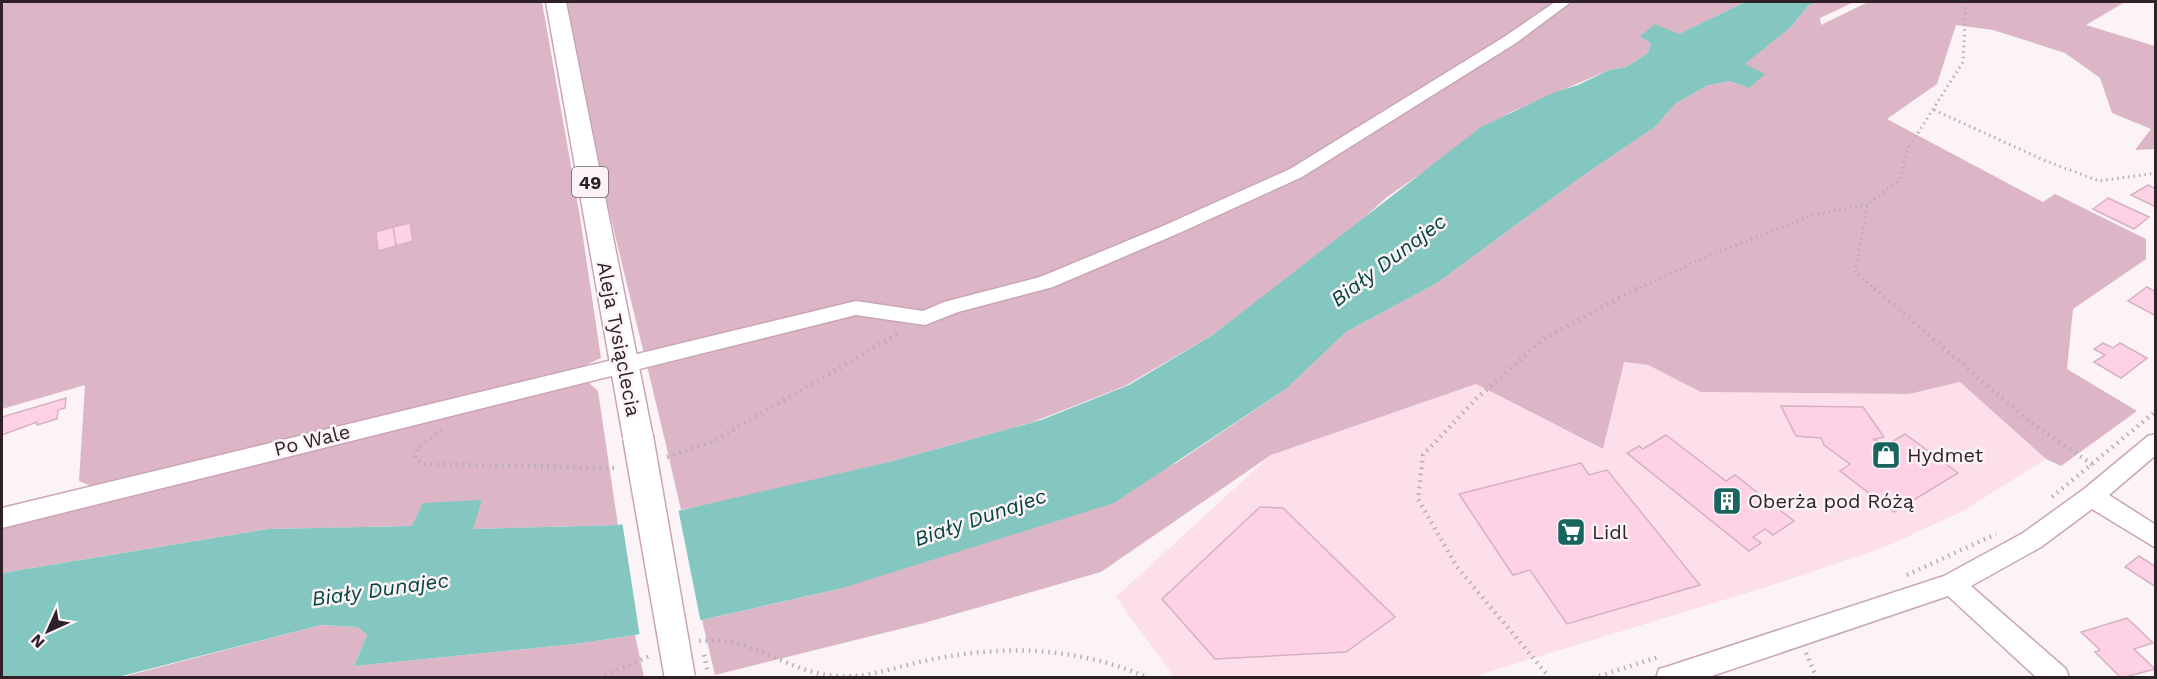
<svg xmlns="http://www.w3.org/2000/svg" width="2157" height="679" viewBox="0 0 2157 679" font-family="'Work Sans',sans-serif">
<rect width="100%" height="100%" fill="#fbf3f6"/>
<!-- built -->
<polygon fill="#fcdfeb" points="1623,362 1648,365 1701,392 1909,394 1960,382 2046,459 1963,511 1885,547 1766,587 1472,677 1174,677 1116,597 1271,455 1476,384 1602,449"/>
<!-- green -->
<g fill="#dcb6c6">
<polygon points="2,2 542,2 580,217 601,358 580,368 91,486 79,481 85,385 2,409"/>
<path d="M564 2H1745L1679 34 1651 43 1648 53 1626 67 1609 70 1509 113 1387 197 1346 234 1214 334 1125 386 1033 422 893 461 740 498 681 510C656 398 627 288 601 176 588 118 581 59 564 2Z"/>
<polygon points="1817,2 1854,2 1820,18 1821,25 1868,2 2125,2 2086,25 2155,46 2155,149 2135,150 2151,129 2112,113 2100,78 2065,53 1993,30 1956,25 1937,84 1887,119 2043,202 2055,194 2146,239 2146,259 2073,309 2067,369 2137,411 2061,466 2046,459 1960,382 1909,394 1701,392 1648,365 1624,362 1603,449 1476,384 1271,455 1101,572 924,623 715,675 702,620 839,589 1176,463 1286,389 1346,332 1437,283 1584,175 1655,127 1675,104 1706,86 1729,81 1749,88 1744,64 1791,27 1808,6"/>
<polygon points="588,382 598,391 618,525 472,529 482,500 412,526 268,529 2,573 2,524 564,385"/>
<polygon points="321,625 358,627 367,635 354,666 575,644 635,635 644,677 118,678"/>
</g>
<!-- water -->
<polygon fill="#83c7c0" points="1745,2 1817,2 1808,6 1791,27 1745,64 1765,74 1749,88 1729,81 1706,86 1675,104 1655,127 1584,175 1437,283 1346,332 1286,389 1114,503 839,589 635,635 575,644 354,666 367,635 358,627 321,625 118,677 2,678 2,573 268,529 412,526 423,503 482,500 473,529 618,525 893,461 1041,420 1129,385 1214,334 1481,127 1555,92 1578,85 1609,70 1626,67 1648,53 1651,43 1640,36 1655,24 1679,34"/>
<!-- pier -->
<polygon fill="#fbf3f6" points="678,508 701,623 640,637 622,521"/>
<!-- building -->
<g fill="#fed1e5" stroke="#d6b1c1" stroke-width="1.5">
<polygon points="2148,185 2156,189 2156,207 2131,195"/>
<polygon points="2108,198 2149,217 2134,229 2093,209"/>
<polygon points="410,223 413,241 396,246 393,227"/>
<polygon points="393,227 396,246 378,251 376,232"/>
<polygon points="2147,287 2156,292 2156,316 2128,301"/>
<polygon points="2103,343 2113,348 2120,343 2147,358 2121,378 2094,362 2105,355 2094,349"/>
<polygon points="66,398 65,408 58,410 57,419 37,425 37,422 2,435 2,417"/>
<polygon points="1781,406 1863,407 1884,437 1874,439 1885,446 1905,434 1958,473 1894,512 1840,471 1850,464 1824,445 1821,438 1796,436"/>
<polygon points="1666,435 1726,481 1735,475 1794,521 1773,535 1765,529 1753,537 1761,543 1749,551 1627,453 1639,446 1643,449"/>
<polygon points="1581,463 1589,475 1607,470 1700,585 1567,624 1530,570 1513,575 1459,494"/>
<polygon points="1260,507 1283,508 1395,617 1346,652 1215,659 1162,599"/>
<polygon points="2139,556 2156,567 2156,587 2125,567"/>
<polygon points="2127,618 2153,643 2134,649 2155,669 2121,678 2095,652 2100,650 2081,632"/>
</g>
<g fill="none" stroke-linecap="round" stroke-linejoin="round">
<!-- minor casing -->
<g stroke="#caa5b5" stroke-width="3">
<g id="minor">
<polygon points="1555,2 1571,2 1516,43 1302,177 1177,234 1053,287 958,312 925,325 856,315 2,528 2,508 856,301 923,311 944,302 1040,277 1163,226 1290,169 1504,37"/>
<polygon points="2156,434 2156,455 2109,495 2156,525 2156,548 2092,509 2041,547 1971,586 2066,669 2069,678 2037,678 1948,596 1706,678 1656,678 1659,669 1669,666 1944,576 2023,533 2084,489 2148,436"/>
</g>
</g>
<!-- major casing -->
<g stroke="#caa5b5" stroke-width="3">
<polygon id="major" points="546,2 566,2 653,437 648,445 638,448 628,445 623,437"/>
</g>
<!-- path-far1 -->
<g stroke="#b8aeb2" stroke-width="3" stroke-dasharray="1.5 4" stroke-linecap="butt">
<polyline points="1934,110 2046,161 2099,181 2156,173"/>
<polyline points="1635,290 1703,258 1813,215 1868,204"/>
<polyline points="1876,290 1855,272 1868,204 1899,180 1909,147 1963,62 1966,2"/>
</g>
<!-- path -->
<g stroke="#b8aeb2" stroke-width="4.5" stroke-dasharray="1.5 5" stroke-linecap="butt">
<polyline points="1874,288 2031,423 2096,467"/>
<polyline points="442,430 417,448 415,458 423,464 619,468"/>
<polyline points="667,457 712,442 901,332"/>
<polyline points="2052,497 2156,411"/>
<polyline points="1907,575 1996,534"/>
<path d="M699 641C749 635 787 672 835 676 867 679 898 666 929 660 1006 644 1077 647 1149 678"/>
<polyline points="1806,653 1817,678"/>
<polyline points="599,678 652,655"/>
<polyline points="1550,678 1457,567 1418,499 1423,455 1476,399 1545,338 1638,288"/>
<polyline points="1593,678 1658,657"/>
</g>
<!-- minor -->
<use href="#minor" fill="#fff" fill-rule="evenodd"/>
<!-- major -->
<use href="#major" fill="#fff" fill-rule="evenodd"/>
<!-- major-bridge casing -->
<g stroke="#caa5b5" stroke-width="33" stroke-linecap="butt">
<polyline id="major-bridge" points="638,437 680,678"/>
</g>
<!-- path-bridge -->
<polyline stroke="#b8aeb2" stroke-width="4.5" stroke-dasharray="1.5 5" stroke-linecap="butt" points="704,655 708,672"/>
<!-- major-bridge -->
<use href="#major-bridge" stroke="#fff" stroke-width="30"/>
</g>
<!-- icons -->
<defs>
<g id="shop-square" transform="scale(1.5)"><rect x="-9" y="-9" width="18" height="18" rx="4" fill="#186560" stroke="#fbf3f6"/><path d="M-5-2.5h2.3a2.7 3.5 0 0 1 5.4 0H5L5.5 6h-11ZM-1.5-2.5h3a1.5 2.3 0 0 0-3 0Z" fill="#fff"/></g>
<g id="building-square" transform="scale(1.5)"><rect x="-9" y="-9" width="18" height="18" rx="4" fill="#186560" stroke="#fbf3f6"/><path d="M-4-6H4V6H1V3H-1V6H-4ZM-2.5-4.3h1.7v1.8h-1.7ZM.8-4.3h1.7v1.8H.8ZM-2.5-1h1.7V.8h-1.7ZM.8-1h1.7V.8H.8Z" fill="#fff"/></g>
<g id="supermarket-square" transform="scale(1.5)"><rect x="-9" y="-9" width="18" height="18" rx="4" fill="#186560" stroke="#fbf3f6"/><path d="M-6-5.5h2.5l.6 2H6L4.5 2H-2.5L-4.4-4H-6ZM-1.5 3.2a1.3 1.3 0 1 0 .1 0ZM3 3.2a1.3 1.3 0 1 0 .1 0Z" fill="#fff"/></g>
</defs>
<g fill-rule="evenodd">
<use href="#shop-square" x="1886" y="455"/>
<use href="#building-square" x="1727" y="501"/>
<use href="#supermarket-square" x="1571" y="532"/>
</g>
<g text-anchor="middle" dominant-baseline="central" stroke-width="5" stroke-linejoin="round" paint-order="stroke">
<!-- shield labels -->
<rect fill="#fbf3f6" stroke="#6c6065" stroke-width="1.5" x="572" y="167" width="36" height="30" rx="4.5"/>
<g font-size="18" font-weight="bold" fill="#2f2127">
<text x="590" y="182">49</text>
</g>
<!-- street labels -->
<g font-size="20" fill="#2f2127" stroke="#fbf3f6">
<text transform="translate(619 339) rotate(79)">Aleja Tysiąclecia</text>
<text transform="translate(312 440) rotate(-14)">Po Wale</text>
</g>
<!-- poi labels -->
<g font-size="20" fill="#2f2127" stroke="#fbf3f6" text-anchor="start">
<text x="1907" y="455">Hydmet</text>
<text x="1748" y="501">Oberża pod Różą</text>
<text x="1592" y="532">Lidl</text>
</g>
<!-- water labels -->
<g font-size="21" font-style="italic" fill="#024440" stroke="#fbf3f6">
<text transform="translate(1388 260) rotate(-37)">Biały Dunajec</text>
<text transform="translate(980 517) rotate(-19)">Biały Dunajec</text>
<text transform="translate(380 589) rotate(-8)">Biały Dunajec</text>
</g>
</g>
<!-- border -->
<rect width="2157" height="679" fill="none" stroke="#2f2127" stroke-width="6"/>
<!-- north arrow -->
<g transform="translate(48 631) rotate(225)" stroke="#fbf3f6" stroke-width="4.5" paint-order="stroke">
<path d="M0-4.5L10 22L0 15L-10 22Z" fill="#2f2127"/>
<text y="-9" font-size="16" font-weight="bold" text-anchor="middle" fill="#2f2127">N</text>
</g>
</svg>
